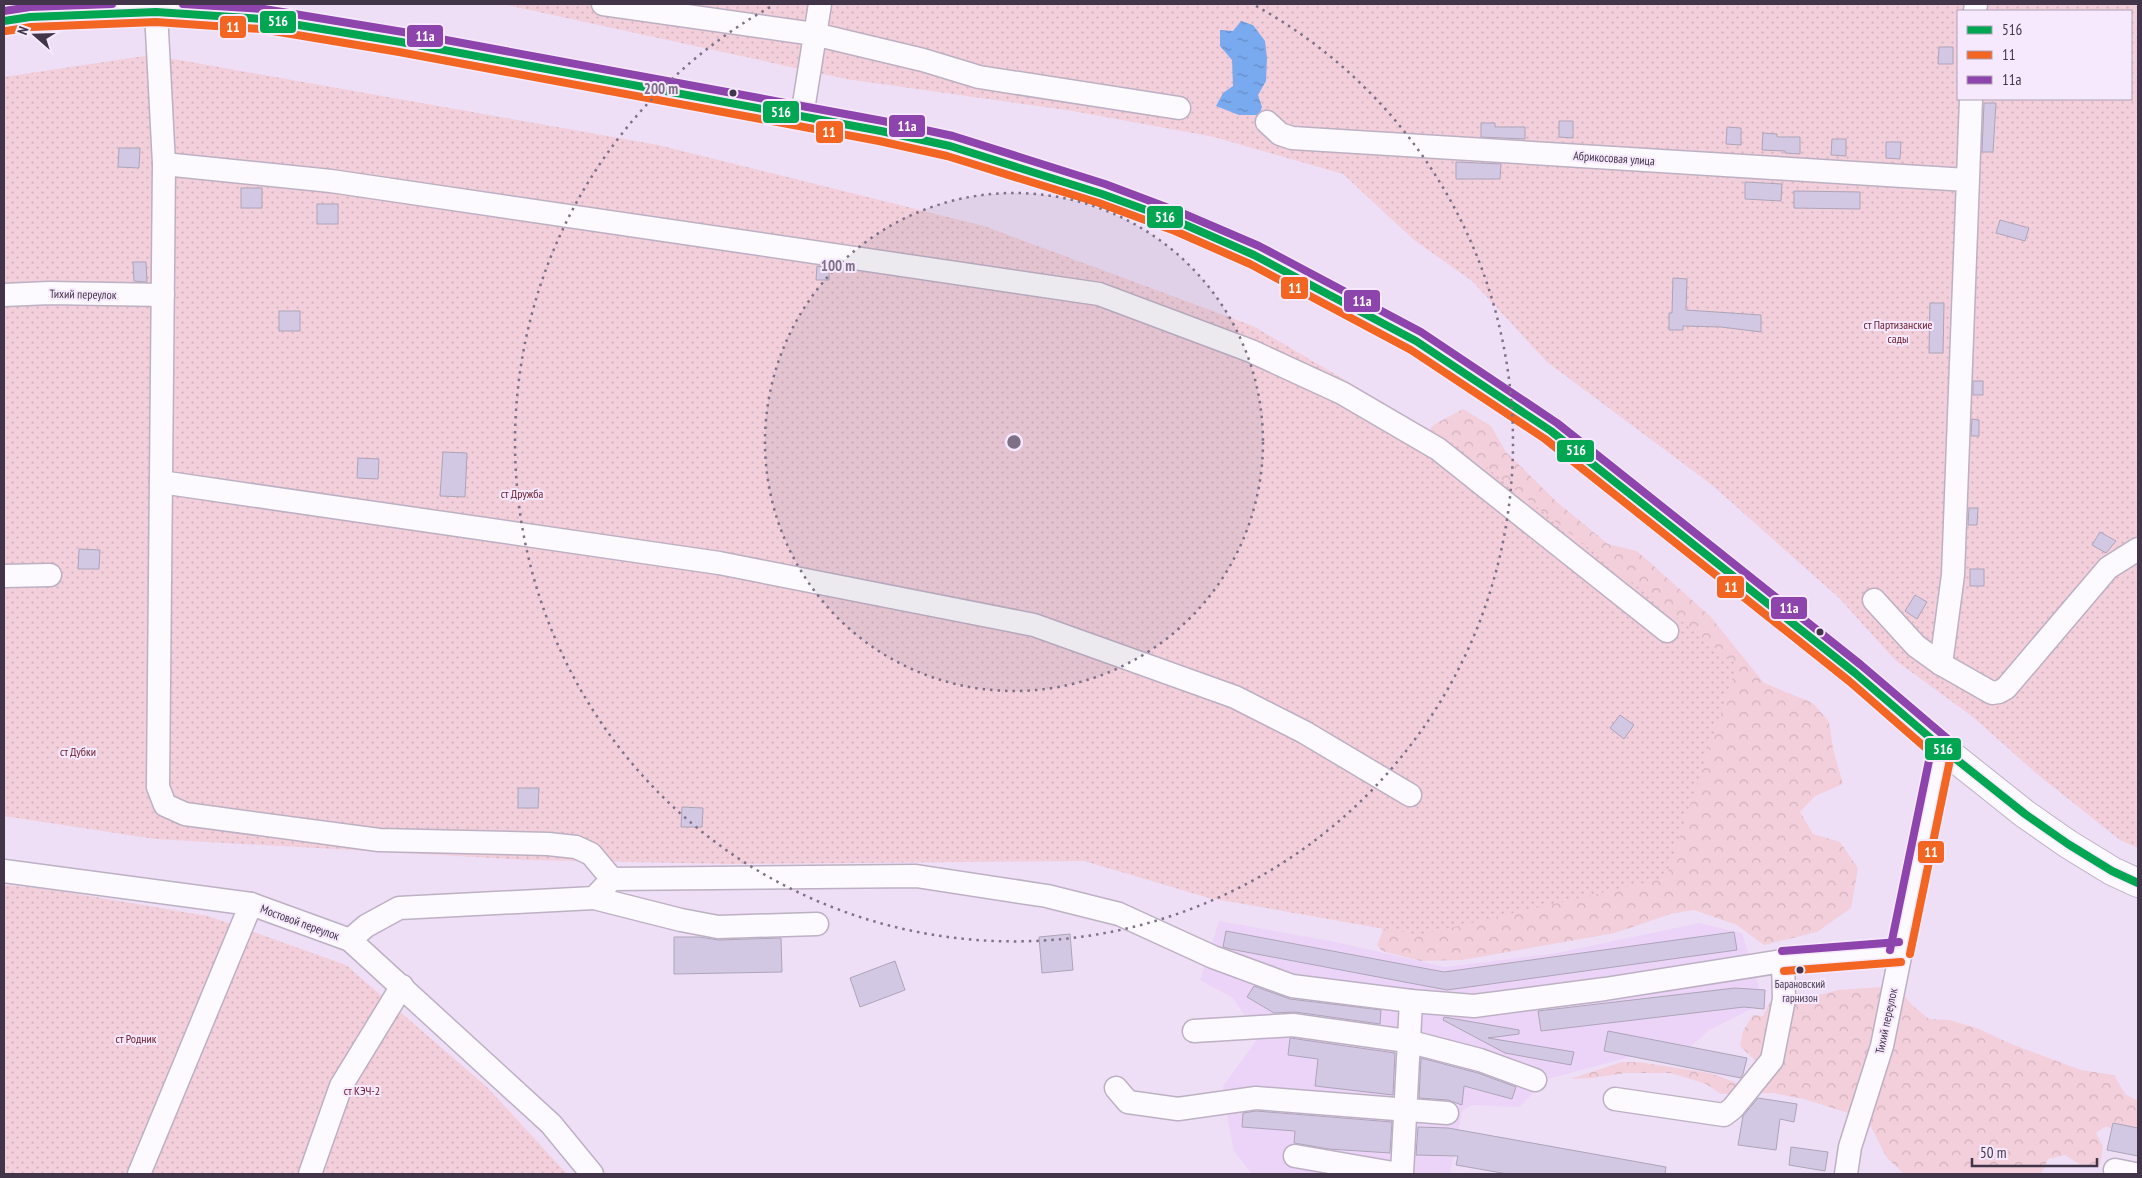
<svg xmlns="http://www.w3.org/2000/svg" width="2142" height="1178" viewBox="0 0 2142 1178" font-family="'PT Sans Narrow',sans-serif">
<defs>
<pattern id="forest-crowns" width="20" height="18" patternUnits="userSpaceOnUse" patternTransform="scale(1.25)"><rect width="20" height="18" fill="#f2cfdb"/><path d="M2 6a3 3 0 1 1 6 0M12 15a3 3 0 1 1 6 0" fill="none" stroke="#d1b2bd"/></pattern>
<pattern id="garden-dots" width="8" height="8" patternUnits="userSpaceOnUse" patternTransform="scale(1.25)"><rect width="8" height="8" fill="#f2cfdb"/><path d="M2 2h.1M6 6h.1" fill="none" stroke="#d1b2bd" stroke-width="1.8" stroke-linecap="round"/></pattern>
<pattern id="water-ripples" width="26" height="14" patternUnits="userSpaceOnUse" patternTransform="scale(1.25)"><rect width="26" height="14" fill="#79aaf0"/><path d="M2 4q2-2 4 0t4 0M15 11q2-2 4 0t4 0" fill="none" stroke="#658bc4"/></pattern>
</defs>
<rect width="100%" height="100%" fill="#eedff6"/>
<!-- built -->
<polygon fill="#ecd4f8" points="1219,921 1336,942 1445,967 1557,953 1699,923 1742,933 1759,986 1751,1009 1709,1030 1688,1049 1665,1056 1630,1057 1548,1079 1546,1084 1534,1092 1519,1107 1472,1105 1462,1111 1450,1174 1252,1174 1234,1151 1225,1106 1223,1086 1259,1037 1233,998 1200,980"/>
<!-- forest -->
<g fill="url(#forest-crowns)">
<polygon points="1463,409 1491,426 1506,452 1557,502 1608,544 1637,551 1710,616 1764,683 1813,703 1829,722 1833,749 1843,784 1815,796 1800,812 1813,834 1840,842 1858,868 1851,908 1817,932 1764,945 1737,925 1694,910 1670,914 1615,933 1462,960 1421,961 1382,951 1377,945 1382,933 1402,457 1435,424"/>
<polygon points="1896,986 1912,1005 1929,1019 1949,1020 1977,1028 2011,1044 2081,1070 2114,1075 2125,1094 2138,1101 2138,1128 2129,1137 2106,1126 2096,1133 2103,1146 2100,1165 2082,1166 2065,1155 2048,1159 2041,1174 1904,1174 1887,1158 1867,1119 1804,1099 1773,1093 1721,1094 1706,1084 1671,1073 1626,1073 1592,1078 1570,1079 1622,1062 1638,1062 1710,1073 1737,1083 1761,1081 1760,1065 1740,1046 1743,1031 1753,1015 1763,1016 1770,1002 1811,997 1838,990"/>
</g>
<!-- garden -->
<g fill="url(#garden-dots)" fill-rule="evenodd">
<path d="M502 4H2138V848L2120 840 2037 774 1973 717 1895 660 1839 598 1712 485 1547 362 1472 281 1414 240 1343 174 1214 137 1073 111 846 79ZM1958 11H2131V99H1958Z"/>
<polygon points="151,55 658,145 984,226 1253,326 1466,451 1737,665 1666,878 1419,935 1209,898 1084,861 731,864 527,860 155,839 4,816 4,77"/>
<polygon points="4,885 48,889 208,916 346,965 488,1088 567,1174 4,1174"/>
</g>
<!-- water -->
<polygon fill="url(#water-ripples)" points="1241,21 1253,25 1265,41 1267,58 1266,81 1258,95 1262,107 1259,115 1239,115 1216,106 1223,93 1233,86 1232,60 1220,46 1220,30 1233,31"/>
<!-- building -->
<g fill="#d3c8e3" stroke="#ada4b8">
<polygon points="1939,47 1953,47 1953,64 1938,64"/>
<polygon points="1984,103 1996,103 1993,152 1982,152"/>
<polygon points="1559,121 1573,121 1573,138 1559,137"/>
<polygon points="1481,123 1495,123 1495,127 1525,127 1525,139 1481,137"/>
<polygon points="1727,127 1741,128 1741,145 1726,144"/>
<polygon points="1763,133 1777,134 1777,137 1800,137 1800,154 1785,153 1785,151 1762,150"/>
<polygon points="1832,139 1846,139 1846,156 1831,155"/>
<polygon points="1886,142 1901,142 1900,159 1886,158"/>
<polygon points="119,148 140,148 139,168 118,167"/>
<polygon points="1456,162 1501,164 1500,179 1456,179"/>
<polygon points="1745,182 1782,184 1781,201 1745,199"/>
<rect x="241" y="188" width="21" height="20"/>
<polygon points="1794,191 1860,192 1860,209 1794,208"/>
<rect x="317" y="204" width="21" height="20"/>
<polygon points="2000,220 2029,228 2025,241 1996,233"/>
<polygon points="133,262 146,262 147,282 134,281"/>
<polygon points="817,266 829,268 829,280 816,280"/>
<polygon points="1673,278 1687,279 1686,310 1761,315 1761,332 1721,327 1683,326 1683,330 1669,330 1669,313 1672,313"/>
<polygon points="1930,303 1944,303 1943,353 1929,353"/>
<rect x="279" y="311" width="21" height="20"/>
<rect x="1973" y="381" width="10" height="14"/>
<polygon points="1972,419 1979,420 1979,436 1971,436"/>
<polygon points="443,452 467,453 465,497 440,496"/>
<polygon points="358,458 379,459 378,479 357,478"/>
<polygon points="1969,508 1978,508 1977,525 1968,525"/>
<polygon points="2100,532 2116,541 2106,553 2092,545"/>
<polygon points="79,549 100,550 99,569 78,569"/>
<rect x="1970" y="569" width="14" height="17"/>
<polygon points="1915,595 1927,602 1917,619 1905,611"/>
<polygon points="1620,715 1634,725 1624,739 1610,728"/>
<polygon points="518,788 539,788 538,808 518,808"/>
<polygon points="682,807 703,808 702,827 681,827"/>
<polygon points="1226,931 1444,972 1734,932 1737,950 1447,990 1230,949 1223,947"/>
<polygon points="1070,934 1073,970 1042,973 1039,937"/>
<polygon points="674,937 700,937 718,940 781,938 782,972 674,974"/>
<polygon points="895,961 905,990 860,1007 850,978"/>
<polygon points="1254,986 1290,999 1381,1010 1380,1024 1295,1012 1274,1013 1247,997"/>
<polygon points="1735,988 1765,990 1764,1009 1744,1007 1541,1031 1538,1011"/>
<polygon points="1444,1017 1519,1030 1519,1034 1488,1038 1574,1052 1571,1065 1505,1053 1443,1020"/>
<polygon points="1608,1031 1747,1058 1743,1074 1741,1078 1604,1051"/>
<polygon points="1290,1038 1395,1053 1393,1095 1315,1086 1318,1059 1288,1055"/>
<polygon points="1421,1058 1478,1073 1516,1087 1512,1099 1464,1086 1462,1105 1448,1100 1419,1098"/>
<polygon points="1758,1098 1797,1104 1794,1122 1780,1119 1776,1150 1738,1145 1743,1116"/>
<polygon points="1256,1111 1392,1122 1390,1153 1329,1149 1294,1143 1295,1131 1242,1127 1243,1113"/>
<polygon points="2113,1123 2138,1128 2138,1156 2107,1150"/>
<polygon points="1418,1127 1448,1128 1666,1167 1665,1174 1508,1174 1456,1165 1458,1156 1416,1155"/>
<polygon points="1791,1147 1828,1152 1825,1171 1789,1165"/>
</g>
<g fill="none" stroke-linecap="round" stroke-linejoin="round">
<!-- minor casing -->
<g stroke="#bdb0c4" stroke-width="25">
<g id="minor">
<polyline points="603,4 814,34 923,60 979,77 1179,108"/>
<polyline points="1975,11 1976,4"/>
<polyline points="156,12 164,164 158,787 165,805 185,814 379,840 548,844 576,847 591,854 612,879"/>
<polyline points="802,116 820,4"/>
<polyline points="1267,122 1280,134 1292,138 1967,180"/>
<polyline points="164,164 331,181 1099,294 1251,351 1342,393 1438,449 1667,631"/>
<polyline points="4,295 50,293 163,295"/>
<polyline points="161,482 719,563 1034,625 1235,697 1304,732 1410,795"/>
<polyline points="4,576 50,575"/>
<polyline points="1874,600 1916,646 1941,664 1992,693 1999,692 2006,688 2108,568 2138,549"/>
<polyline points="1941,664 1953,575 1971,99"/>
<polyline points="4,871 251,904 350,940 551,1124 592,1174"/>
<polyline points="594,898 681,920 718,927 817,924"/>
<polyline points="350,940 366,926 399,908 594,898 612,879 916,876 1047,896 1119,914 1213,957 1292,986 1411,1001 1474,1006 1605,989 1783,961 1900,952"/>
<polyline points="1194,1031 1293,1025 1407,1041 1480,1060 1535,1080"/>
<polyline points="1116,1088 1128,1102 1178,1109 1256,1098 1447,1113"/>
<polyline points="1615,1099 1724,1115 1733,1108 1772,1060 1784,999 1783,961"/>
<polyline points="1295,1156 1399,1174"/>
<polyline points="2115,1170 2135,1174"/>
<polyline points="139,1174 251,904"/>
<polyline points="310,1174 341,1086 402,986"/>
<polyline points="1402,1174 1411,1001"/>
<polyline points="1846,1174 1850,1147 1882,1046 1942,748"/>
</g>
</g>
<!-- highway casing -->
<g stroke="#bdb0c4" stroke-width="30">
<polyline id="highway" points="4,21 30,17 156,12 262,19 401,42 881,131 950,146 1102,194 1179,222 1254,255 1416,341 1551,431 1855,673 1942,748 2025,814 2068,844 2112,871 2138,883"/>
</g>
<!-- minor -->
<use href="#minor" stroke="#fcfafe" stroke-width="22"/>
<!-- highway -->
<use href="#highway" stroke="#fcfafe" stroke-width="28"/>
<!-- bus-1 casing -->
<g stroke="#f6e9fd" stroke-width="11">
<polyline id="bus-1" points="4,21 30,17 156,12 262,19 401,42 881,131 950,146 1102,194 1179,222 1254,255 1416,341 1551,431 1855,673 1942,748 2025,814 2068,844 2112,871 2138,883"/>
</g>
<!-- bus-2 casing -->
<g stroke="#f6e9fd" stroke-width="11">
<g id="bus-2">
<polyline points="6,31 31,27 156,22 261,29 399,52 879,141 947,156 1099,203 1175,231 1250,264 1411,350 1545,439 1849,681 1935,756"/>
<polyline points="1910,954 1952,750"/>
<polyline points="1784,971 1901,962"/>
</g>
</g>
<!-- bus-3 casing -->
<g stroke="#f6e9fd" stroke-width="11">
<g id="bus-3">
<polyline points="183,4 264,9 403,32 883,121 953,136 1105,184 1182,213 1259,246 1421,332 1557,423 1861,665 1949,740"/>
<polyline points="4,11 30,7 112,4"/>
<polyline points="1890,950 1932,746"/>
<polyline points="1782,951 1899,942"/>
</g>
</g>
<!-- bus-1 -->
<use href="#bus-1" stroke="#00a651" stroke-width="8"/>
<!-- bus-2 -->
<use href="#bus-2" stroke="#f26522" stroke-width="8"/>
<!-- bus-3 -->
<use href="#bus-3" stroke="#8e44ad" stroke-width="8"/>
</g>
<!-- distance rings -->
<circle cx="1014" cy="442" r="249" fill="#7e7086" fill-opacity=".12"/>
<g fill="none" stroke="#7e7086" stroke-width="2.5" stroke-dasharray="2.5 5">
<circle cx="1014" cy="442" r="249"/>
<path d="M1256 6A499 499 0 1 1 772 6"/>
</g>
<!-- markers -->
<g fill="#423549" stroke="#f6e9fd" stroke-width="2">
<circle cx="733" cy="93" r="4.5"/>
<circle cx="1820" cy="632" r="4.5"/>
<circle cx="1800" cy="970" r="4.5"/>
</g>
<g text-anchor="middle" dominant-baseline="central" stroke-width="4" stroke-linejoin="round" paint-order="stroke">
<!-- bus labels -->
<g font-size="11" fill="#423549" stroke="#f6e9fd">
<text x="1800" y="984">Барановский<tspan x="1800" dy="14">гарнизон</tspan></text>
</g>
<!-- street labels -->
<g font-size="12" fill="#423549" stroke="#f6e9fd">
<text transform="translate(1614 158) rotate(4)">Абрикосовая улица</text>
<text transform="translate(83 294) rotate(1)">Тихий переулок</text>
<text transform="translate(300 922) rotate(20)">Мостовой переулок</text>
<text transform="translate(1886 1021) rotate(-78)">Тихий переулок</text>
</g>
<!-- park labels -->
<g font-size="12" fill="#681a29" stroke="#f6e9fd">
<text x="1898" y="324">ст Партизанские<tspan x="1898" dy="14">сады</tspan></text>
<text x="522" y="493">ст Дружба</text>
<text x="78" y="751">ст Дубки</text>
<text x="136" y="1038">ст Родник</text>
<text x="362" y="1090">ст КЭЧ-2</text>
</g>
</g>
<circle cx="1014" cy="442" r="8" fill="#7e7086" stroke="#f6e9fd" stroke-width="2.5"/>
<g font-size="15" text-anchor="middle" font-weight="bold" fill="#7e7086" stroke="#f6e9fd" stroke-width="4" stroke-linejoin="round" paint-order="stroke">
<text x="661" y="94">200 m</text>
<text x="838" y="271">100 m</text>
</g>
<g stroke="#f6e9fd" stroke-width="2">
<rect x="259" y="10" width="38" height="24" rx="5" fill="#00a651"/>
<rect x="219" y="15" width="28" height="24" rx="5" fill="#f26522"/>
<rect x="406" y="24" width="38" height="24" rx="5" fill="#8e44ad"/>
<rect x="762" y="100" width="38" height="24" rx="5" fill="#00a651"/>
<rect x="888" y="114" width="38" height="24" rx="5" fill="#8e44ad"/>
<rect x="815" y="120" width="29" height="24" rx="5" fill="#f26522"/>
<rect x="1146" y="205" width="38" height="24" rx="5" fill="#00a651"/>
<rect x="1280" y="276" width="29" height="24" rx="5" fill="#f26522"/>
<rect x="1343" y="289" width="38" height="24" rx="5" fill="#8e44ad"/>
<rect x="1556" y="439" width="39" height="24" rx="5" fill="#00a651"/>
<rect x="1716" y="575" width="29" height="24" rx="5" fill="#f26522"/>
<rect x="1770" y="596" width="38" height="24" rx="5" fill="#8e44ad"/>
<rect x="1924" y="737" width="38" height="24" rx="5" fill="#00a651"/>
<rect x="1917" y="840" width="28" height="24" rx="5" fill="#f26522"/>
</g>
<g font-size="14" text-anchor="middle" font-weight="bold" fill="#fff">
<text x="278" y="26">516</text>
<text x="233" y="32">11</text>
<text x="425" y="41">11а</text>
<text x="781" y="117">516</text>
<text x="907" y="131">11а</text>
<text x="829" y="137">11</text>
<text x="1165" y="222">516</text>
<text x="1295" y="293">11</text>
<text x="1362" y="306">11а</text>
<text x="1576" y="455">516</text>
<text x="1731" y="592">11</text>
<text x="1789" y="613">11а</text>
<text x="1943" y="754">516</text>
<text x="1931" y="857">11</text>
</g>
<!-- border -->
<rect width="2142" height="1178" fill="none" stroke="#423549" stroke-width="10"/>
<!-- legend -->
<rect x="1957" y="10" width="175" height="90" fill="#f6e9fd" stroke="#aea1b5"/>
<rect x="1967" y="26" width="25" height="8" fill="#00a651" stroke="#aea1b5"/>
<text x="2002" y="35" font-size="15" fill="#423549">516</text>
<rect x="1967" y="51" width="25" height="8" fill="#f26522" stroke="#aea1b5"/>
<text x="2002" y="60" font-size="15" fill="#423549">11</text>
<rect x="1967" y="76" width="25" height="8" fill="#8e44ad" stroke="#aea1b5"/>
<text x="2002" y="85" font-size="15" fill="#423549">11а</text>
<!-- north arrow -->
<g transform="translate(35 35) rotate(290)" stroke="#f6e9fd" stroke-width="4" paint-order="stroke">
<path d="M0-4L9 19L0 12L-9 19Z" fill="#423549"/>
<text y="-8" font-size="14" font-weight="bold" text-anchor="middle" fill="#423549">N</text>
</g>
<!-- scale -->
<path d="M1972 1158v8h125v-8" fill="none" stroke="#423549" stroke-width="2.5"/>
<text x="1980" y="1158" font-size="15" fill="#423549" stroke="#f6e9fd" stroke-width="4" paint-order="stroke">50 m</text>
</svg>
